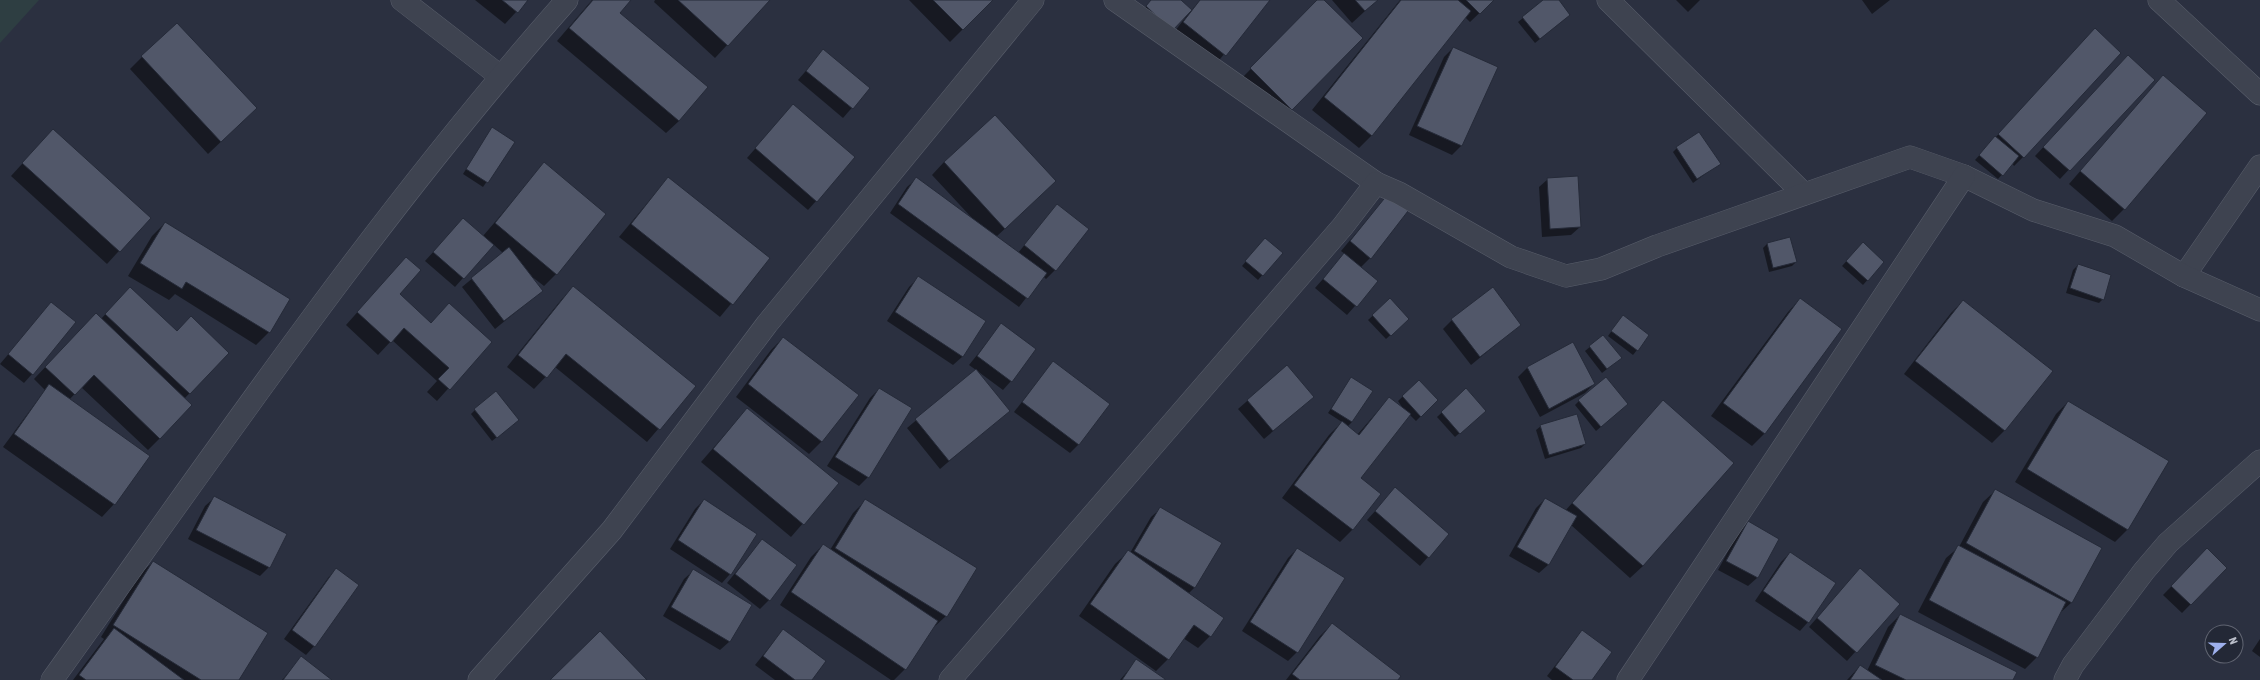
<svg xmlns="http://www.w3.org/2000/svg" width="2260" height="680" viewBox="0 0 2260 680" font-family="'Asap Condensed',sans-serif">
<rect width="100%" height="100%" fill="#2b3040"/>
<!-- green -->
<polygon fill="#2e3e42" points="0,0 39,0 0,43"/>
<!-- shadow -->
<g fill="#0007">
<polygon points="475,0 527,0 505,24"/>
<polygon points="592,0 630,0 619,13 679,121 666,133 557,41"/>
<polygon points="655,0 769,0 715,58 654,2"/>
<polygon points="909,0 992,0 950,42"/>
<polygon points="1152,0 1180,0 1191,11 1200,0 1268,0 1216,64 1175,31 1188,14 1167,34 1142,11"/>
<polygon points="1319,0 1323,0 1361,38 1279,121 1239,81"/>
<polygon points="1332,0 1377,0 1352,23"/>
<polygon points="1400,0 1493,0 1470,22 1465,17 1371,136 1359,148 1312,110"/>
<polygon points="1545,0 1557,0 1565,19 1535,43 1518,22"/>
<polygon points="1676,0 1700,0 1688,12"/>
<polygon points="1862,0 1890,0 1872,14"/>
<polygon points="2086,38 2119,53 2023,157 2014,166 2012,163 1998,179 1975,160"/>
<polygon points="1453,48 1496,68 1461,146 1452,155 1409,135 1444,57"/>
<polygon points="823,51 869,88 843,118 798,80"/>
<polygon points="142,57 244,120 208,154 130,69"/>
<polygon points="2120,65 2153,80 2060,179 2035,156"/>
<polygon points="2163,76 2124,209 2112,221 2069,184"/>
<polygon points="793,105 816,201 808,210 747,158"/>
<polygon points="492,128 514,142 483,187 463,174"/>
<polygon points="53,130 149,218 107,264 11,176"/>
<polygon points="1677,148 1720,163 1693,183 1673,152"/>
<polygon points="944,162 1042,194 996,237 1018,253 1057,205 1055,270 1046,279 1043,276 1019,307 890,213 907,187 916,179 972,218 932,175"/>
<polygon points="544,164 556,274 544,286 531,276 542,291 495,329 462,287 503,253 493,244 455,287 425,261 463,219 483,236"/>
<polygon points="668,178 769,258 720,317 619,237"/>
<polygon points="1548,179 1580,227 1571,235 1542,237 1539,187"/>
<polygon points="1388,195 1370,258 1360,268 1377,281 1347,315 1315,288 1345,254 1341,251"/>
<polygon points="165,223 288,300 269,332 256,345 175,294 169,300 128,276 152,236"/>
<polygon points="1790,238 1796,262 1792,266 1769,272 1763,248 1767,244"/>
<polygon points="1863,243 1883,262 1863,285 1842,266"/>
<polygon points="1261,244 1281,253 1258,280 1242,266"/>
<polygon points="2078,265 2103,299 2099,303 2066,293 2073,270"/>
<polygon points="394,271 398,294 431,323 449,305 490,342 437,401 427,392 437,381 392,340 378,355 346,325"/>
<polygon points="918,278 984,322 962,357 953,365 887,321 909,287"/>
<polygon points="573,287 695,386 647,442 555,367 534,389 507,367 561,300"/>
<polygon points="121,297 177,332 228,353 184,399 160,438 148,450 81,387 69,400 148,456 114,504 102,517 3,447 45,390 34,379 84,326 101,319"/>
<polygon points="1800,299 1841,329 1764,434 1752,446 1711,416 1788,312"/>
<polygon points="1390,300 1408,319 1386,339 1368,320"/>
<polygon points="1963,301 2051,371 2004,431 1992,443 1904,374 1951,313"/>
<polygon points="51,304 32,374 24,383 0,364"/>
<polygon points="1452,320 1520,325 1471,365 1443,329"/>
<polygon points="1619,321 1637,350 1633,355 1608,336"/>
<polygon points="1001,325 1011,381 1003,390 976,370 1008,411 940,469 907,428 976,370 969,365"/>
<polygon points="1603,336 1616,362 1602,373 1585,351"/>
<polygon points="783,338 822,441 809,454 736,397 771,350"/>
<polygon points="1572,343 1594,384 1585,393 1540,417 1518,377 1527,368"/>
<polygon points="1053,362 1079,444 1070,453 1014,412"/>
<polygon points="1287,366 1313,397 1264,439 1238,409"/>
<polygon points="1351,378 1352,422 1347,427 1357,435 1389,398 1404,410 1398,401 1419,381 1437,400 1416,421 1409,414 1360,479 1379,494 1352,530 1340,542 1282,498 1329,435 1342,422 1328,413"/>
<polygon points="879,389 868,477 859,486 827,466 870,398"/>
<polygon points="1466,390 1480,415 1455,437 1437,417"/>
<polygon points="1579,401 1623,408 1596,431 1575,405"/>
<polygon points="2068,402 2167,462 2127,530 2115,542 2015,482 2056,414"/>
<polygon points="747,409 837,484 791,537 701,462"/>
<polygon points="475,410 518,420 492,441 471,414"/>
<polygon points="1651,414 1643,566 1630,578 1571,525 1548,565 1539,573 1509,556 1536,508 1545,499 1565,511"/>
<polygon points="1541,426 1585,444 1581,448 1545,459 1536,430"/>
<polygon points="1395,489 1428,557 1420,566 1367,520"/>
<polygon points="1996,490 2072,602 2059,614 2037,657 2025,669 1918,612 1946,558 1959,547 1983,502"/>
<polygon points="214,498 269,567 260,576 188,539 205,506"/>
<polygon points="704,500 730,574 722,583 670,549 695,509"/>
<polygon points="865,501 946,616 933,628 905,669 894,680 891,680 780,605 811,557 823,545 830,550 853,513"/>
<polygon points="1160,509 1195,587 1188,594 1210,636 1198,648 1183,638 1168,659 1156,671 1079,616 1115,564 1128,552 1130,553 1151,517"/>
<polygon points="1748,523 1778,539 1757,578 1748,586 1718,570 1739,531"/>
<polygon points="762,540 769,600 760,609 727,583"/>
<polygon points="1297,549 1343,579 1297,652 1288,661 1242,631 1288,558"/>
<polygon points="2207,550 2226,568 2182,613 2163,595"/>
<polygon points="1790,553 1808,622 1800,631 1755,601 1781,562"/>
<polygon points="153,562 238,680 73,680 104,639 101,637 140,574"/>
<polygon points="336,569 314,646 306,655 284,639 328,578"/>
<polygon points="693,571 750,606 729,642 720,650 663,616 684,579"/>
<polygon points="1851,579 1898,604 1847,661 1809,627"/>
<polygon points="1900,615 2012,680 1847,680 1860,666 1867,671 1888,627"/>
<polygon points="1332,624 1397,680 1286,680 1320,636"/>
<polygon points="783,630 811,680 775,680 755,665"/>
<polygon points="1582,631 1591,680 1552,680 1547,676"/>
<polygon points="2260,639 2260,657 2252,651"/>
<polygon points="301,658 330,680 282,680"/>
<polygon points="1137,660 1163,680 1120,680"/>
</g>
<!-- building -->
<g fill="#515769" stroke="#252a38">
<polygon points="502,0 528,0 518,13"/>
<polygon points="593,0 631,0 620,13 708,87 679,121 569,28"/>
<polygon points="678,0 770,0 728,46"/>
<polygon points="933,0 993,0 963,30"/>
<polygon points="1151,0 1181,0 1192,10 1172,31 1146,6"/>
<polygon points="1200,0 1270,0 1226,56 1183,22"/>
<polygon points="1317,0 1324,0 1363,38 1292,110 1250,68"/>
<polygon points="1355,0 1378,0 1365,11"/>
<polygon points="1401,0 1458,0 1471,11 1372,136 1324,97"/>
<polygon points="1466,0 1494,0 1480,14"/>
<polygon points="1543,0 1559,0 1570,15 1540,39 1522,17"/>
<polygon points="177,23 257,108 221,142 141,56"/>
<polygon points="2095,28 2121,53 2024,158 1998,134"/>
<polygon points="1453,47 1498,67 1462,146 1417,126"/>
<polygon points="823,49 870,88 853,109 806,71"/>
<polygon points="2128,55 2155,80 2070,171 2043,147"/>
<polygon points="2163,75 2207,113 2125,210 2080,171"/>
<polygon points="793,104 855,157 817,202 755,148"/>
<polygon points="995,115 1056,181 1005,229 944,162"/>
<polygon points="492,127 515,142 488,183 466,169"/>
<polygon points="53,129 151,218 120,252 22,163"/>
<polygon points="1699,132 1721,164 1697,179 1676,147"/>
<polygon points="1995,136 2019,156 2003,176 1979,155"/>
<polygon points="544,162 606,214 557,275 495,223"/>
<polygon points="1578,176 1581,227 1550,229 1547,178"/>
<polygon points="668,177 770,258 733,305 631,224"/>
<polygon points="916,177 1047,273 1028,299 898,204"/>
<polygon points="1388,194 1408,211 1371,259 1350,241"/>
<polygon points="1057,204 1089,229 1056,271 1024,245"/>
<polygon points="463,218 494,245 464,279 433,252"/>
<polygon points="165,222 290,299 270,333 186,282 182,289 140,263"/>
<polygon points="1790,237 1797,262 1773,268 1767,243"/>
<polygon points="1265,238 1283,253 1263,276 1245,261"/>
<polygon points="1863,242 1884,262 1868,281 1846,261"/>
<polygon points="509,247 543,291 504,321 471,278"/>
<polygon points="1344,253 1378,281 1357,307 1323,279"/>
<polygon points="406,257 421,270 400,294 431,323 449,303 492,342 450,390 438,379 449,368 404,328 391,343 357,312"/>
<polygon points="2078,264 2111,275 2104,300 2070,288"/>
<polygon points="918,276 986,321 963,357 895,312"/>
<polygon points="573,286 696,386 660,430 566,354 547,378 518,355"/>
<polygon points="130,287 177,331 191,316 229,353 190,394 105,314"/>
<polygon points="1493,287 1521,325 1480,357 1451,319"/>
<polygon points="1390,298 1409,319 1391,336 1372,315"/>
<polygon points="1800,298 1842,329 1765,434 1723,403"/>
<polygon points="1963,300 2053,371 2005,431 1915,361"/>
<polygon points="51,302 76,322 33,375 8,354"/>
<polygon points="96,313 192,405 160,439 94,375 75,395 45,367"/>
<polygon points="1623,315 1649,335 1638,351 1611,331"/>
<polygon points="1001,323 1036,349 1012,382 977,356"/>
<polygon points="1603,335 1622,358 1607,369 1589,346"/>
<polygon points="783,337 859,395 822,442 748,384"/>
<polygon points="1573,342 1595,384 1549,409 1527,367"/>
<polygon points="1053,361 1110,404 1079,445 1022,402"/>
<polygon points="1287,365 1314,397 1273,431 1247,400"/>
<polygon points="976,369 1010,411 949,461 915,419"/>
<polygon points="1351,377 1373,391 1352,422 1331,409"/>
<polygon points="1606,377 1628,404 1601,427 1578,400"/>
<polygon points="1419,380 1438,400 1421,417 1402,396"/>
<polygon points="49,384 150,456 115,505 14,434"/>
<polygon points="879,388 912,408 869,478 835,457"/>
<polygon points="1466,388 1486,411 1460,434 1441,412"/>
<polygon points="496,391 519,420 497,438 474,409"/>
<polygon points="1389,397 1411,414 1361,478 1381,494 1353,530 1294,485 1342,421 1359,435"/>
<polygon points="1663,400 1734,463 1643,566 1572,503"/>
<polygon points="2068,401 2169,461 2128,530 2027,469"/>
<polygon points="747,408 839,483 804,525 713,449"/>
<polygon points="1577,414 1586,444 1549,455 1540,425"/>
<polygon points="1395,487 1449,534 1429,558 1375,511"/>
<polygon points="1995,489 2102,548 2072,603 1966,543"/>
<polygon points="214,496 287,534 270,568 196,530"/>
<polygon points="1545,498 1577,516 1549,565 1517,547"/>
<polygon points="704,499 757,534 731,575 678,540"/>
<polygon points="865,499 977,568 947,617 835,548"/>
<polygon points="1160,507 1222,543 1195,588 1134,551"/>
<polygon points="1748,521 1779,539 1758,578 1726,561"/>
<polygon points="762,539 797,565 770,601 735,574"/>
<polygon points="823,544 938,621 906,670 791,592"/>
<polygon points="1958,545 2066,602 2038,658 1929,600"/>
<polygon points="1297,548 1345,578 1298,653 1250,622"/>
<polygon points="2207,548 2227,568 2191,605 2171,586"/>
<polygon points="1128,550 1224,618 1211,637 1194,625 1169,660 1090,604"/>
<polygon points="1790,552 1836,583 1809,623 1763,591"/>
<polygon points="153,561 268,633 239,680 201,680 113,625"/>
<polygon points="336,568 359,585 315,647 292,630"/>
<polygon points="1860,568 1900,604 1857,653 1817,618"/>
<polygon points="693,569 752,605 730,642 671,607"/>
<polygon points="1900,614 2017,672 2013,680 1906,680 1875,665"/>
<polygon points="1332,623 1401,676 1398,680 1300,680 1292,674"/>
<polygon points="114,628 184,680 86,680 79,675"/>
<polygon points="783,629 826,661 812,680 795,680 763,656"/>
<polygon points="1582,630 1612,652 1592,680 1573,680 1555,667"/>
<polygon points="600,631 647,680 550,680"/>
<polygon points="301,656 332,680 283,680"/>
<polygon points="1136,659 1165,679 1165,680 1122,680"/>
<polygon points="1860,665 1882,680 1850,680"/>
</g>
<g fill="none" stroke-linecap="round" stroke-linejoin="round">
<!-- minor casing -->
<g stroke="#595e6b" stroke-width="23">
<g id="minor">
<polyline points="402,0 500,76"/>
<polyline points="1115,0 1376,183"/>
<polyline points="1608,0 1804,194"/>
<polyline points="2159,0 2260,94"/>
<polyline points="2184,276 2260,166"/>
<path d="M52 680C217 450 379 212 567 0"/>
<polyline points="479,680 612,530 767,324 1033,0"/>
<polyline points="950,680 1343,226 1376,183 1399,193 1511,257 1566,276 1601,269 1657,246 1910,157 1964,176 2033,210 2115,236 2184,276 2260,310"/>
<polyline points="1628,680 1964,176"/>
<polyline points="2065,680 2073,665 2144,571 2168,543 2260,461"/>
</g>
</g>
<!-- minor -->
<use href="#minor" stroke="#3e4350" stroke-width="22"/>
</g>
<!-- north arrow -->
<g transform="translate(2224 644) rotate(70)"><circle r="19" fill="#232836" stroke="#606471"/>
<path d="M0-3L7 15L0 10L-7 15Z" fill="#9eb0ed"/>
<text y="-6" font-size="11" font-weight="bold" text-anchor="middle" fill="#bbbfca">N</text>
</g>
</svg>
